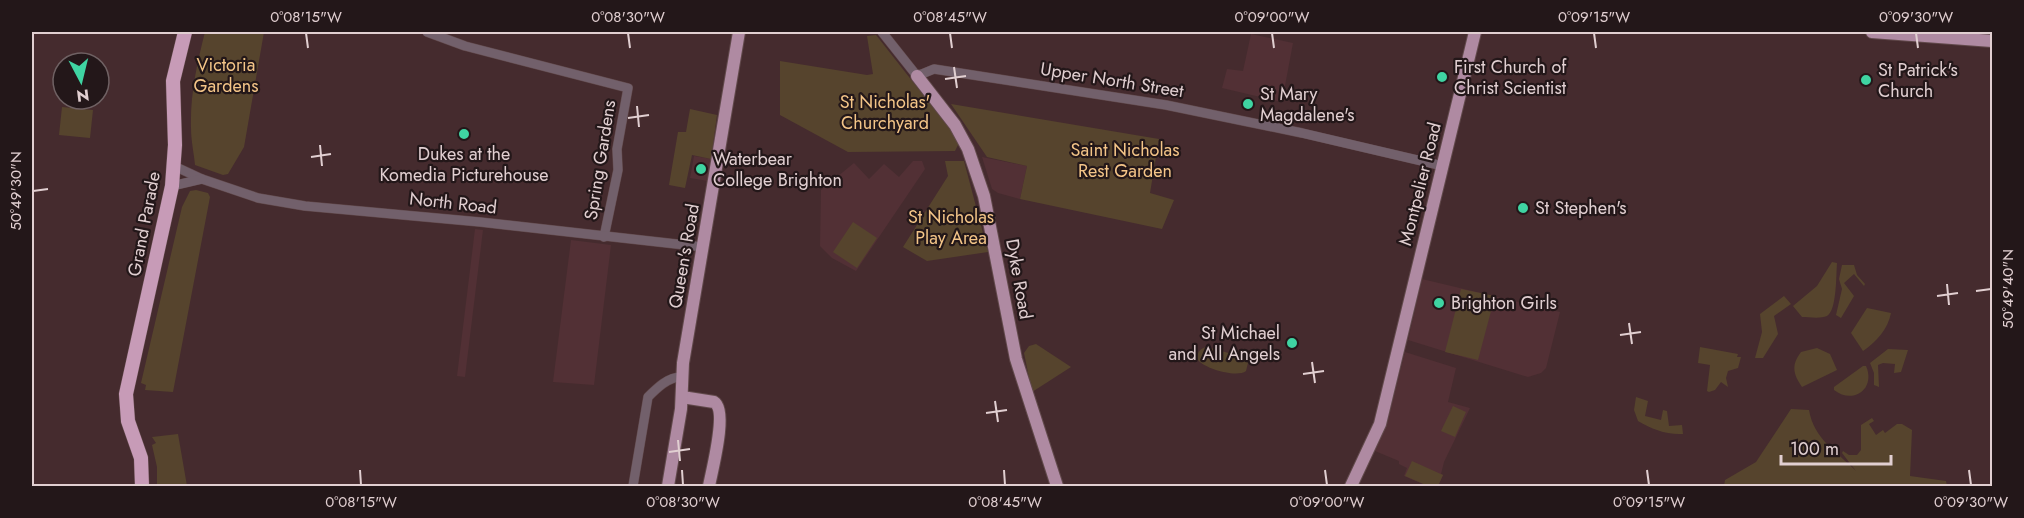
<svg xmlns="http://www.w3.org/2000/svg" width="2024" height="518" viewBox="0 0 2024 518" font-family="Jost,sans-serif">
<rect width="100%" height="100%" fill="#452b2e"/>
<!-- built -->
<g fill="#523035">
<polygon points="1251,34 1293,43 1282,102 1222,88 1227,69 1243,71"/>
<polygon points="694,156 712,159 708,181 690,178"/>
<polygon points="982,157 1027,166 1020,199 998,193 992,189"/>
<polygon points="913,161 922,161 925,169 856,271 832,258 820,246 821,190 854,163 869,179 884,164 899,177"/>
<polygon points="475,229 483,230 465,377 457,376"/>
<polygon points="571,240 611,245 594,385 553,382"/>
<polygon points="1422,279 1560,312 1546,368 1541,373 1528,377 1408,340"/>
<polygon points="1405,352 1456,368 1448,402 1470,408 1444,462 1441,474 1443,475 1438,486 1428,486 1404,476 1407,468 1399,464 1399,461 1375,451 1387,423"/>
</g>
<!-- green -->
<g fill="#56442d">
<path d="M205 32H264L244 147 228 174 223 175 195 165C194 153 191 141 191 128 190 95 197 63 205 32Z"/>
<polygon points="876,35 957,138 959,143 955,151 848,152 780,115 780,61 867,75 873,74 867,36"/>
<polygon points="951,104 1159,139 1150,193 1174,200 1162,229 1020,199 1027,166 987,157"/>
<polygon points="62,107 93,110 90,138 59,135"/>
<polygon points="690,109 717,115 711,159 692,155 685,188 669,185 678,132 686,132"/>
<polygon points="945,161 964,161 988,252 927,261 903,247 948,176"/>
<polygon points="196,190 208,193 210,197 173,392 145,390 146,385 141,383 182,207 190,191"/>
<polygon points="853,222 877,238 857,268 833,252"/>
<path d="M1832 262 1837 263C1836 275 1837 310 1827 316 1820 319 1809 317 1802 317L1793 306 1817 286Z"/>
<polygon points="1842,265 1854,265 1857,275 1865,284 1864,286 1854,274 1844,283 1854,296 1841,318 1836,315 1842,289 1839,279"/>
<polygon points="1461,289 1495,296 1478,360 1445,352"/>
<polygon points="1784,296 1791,304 1774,316 1778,334 1763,358 1755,358 1762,332 1760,314"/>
<path d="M1867 308 1891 313C1888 329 1876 342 1863 351L1851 333Z"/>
<polygon points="1036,344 1071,367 1032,392 1024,353 1029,346"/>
<path d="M1207 347 1243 357 1248 363 1246 371C1237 378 1205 369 1198 360 1196 353 1200 348 1207 347Z"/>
<polygon points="1700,347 1738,354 1737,357 1741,357 1738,368 1728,371 1726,378 1728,387 1721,382 1715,390 1709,392 1707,391 1710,365 1698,363"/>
<path d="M1817 348 1830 354 1837 370 1802 387C1793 374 1791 365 1801 352Z"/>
<polygon points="1888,349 1908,350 1901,372 1894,373 1895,364 1883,363 1878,365 1879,387 1874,385 1874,373 1870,363"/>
<path d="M1863 366H1866C1876 389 1853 405 1834 390V387Z"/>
<path d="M1636 397 1648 401 1645 416 1661 420 1663 410 1667 411 1669 426 1682 425 1683 434C1666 435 1652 429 1638 421L1634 410Z"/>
<polygon points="1453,406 1466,412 1455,437 1441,431"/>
<path d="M1791 409 1809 410C1814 439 1836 451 1856 471L1842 453 1843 451 1849 455H1857L1861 450V425L1872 418 1874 421 1869 424 1876 435 1883 430 1885 433 1897 424H1902L1912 430 1910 476 1946 481 1947 486H1724L1725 480 1756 462Z"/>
<polygon points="178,434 187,486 157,486 157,467 152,445 156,443 152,437"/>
<polygon points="1412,461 1443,475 1438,486 1428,486 1405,476"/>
</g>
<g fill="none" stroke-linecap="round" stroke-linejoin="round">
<!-- minor casing -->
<g stroke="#61494b" stroke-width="10">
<g id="minor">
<polyline points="427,32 465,46 628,88 617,149 618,170 604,237"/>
<polyline points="882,32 917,76 934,69 1166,105 1302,133 1443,166"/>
<polyline points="174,166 202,179 258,198 305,206 480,222 703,247"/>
<polyline points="172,186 202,179"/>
<path d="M633 486 648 397C657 388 668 377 681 377"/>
</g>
</g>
<!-- major casing -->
<g stroke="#61494b" stroke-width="14">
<g id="major">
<polyline points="1872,32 1992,41"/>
<polyline points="917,76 955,125 968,149 984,196 1016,359 1057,486"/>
<path d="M682 397 714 402C728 410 712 470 709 486"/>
<polyline points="668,486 681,409 683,363 739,32"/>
<polyline points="1351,486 1380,424 1475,32"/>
</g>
</g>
<!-- highway casing -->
<g stroke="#61494b" stroke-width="15">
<polyline id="highway" points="142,486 141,458 128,421 126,394 172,186 175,145 173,81 185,32"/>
</g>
<!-- minor -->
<use href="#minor" stroke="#72606b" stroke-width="9"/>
<!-- major -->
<use href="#major" stroke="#af8aa2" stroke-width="12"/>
<!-- highway -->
<use href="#highway" stroke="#c79bb7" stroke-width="14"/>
</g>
<!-- ticks -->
<path fill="none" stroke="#e1cfd1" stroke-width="2" d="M306 33 308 48M628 33 630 48M950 33 952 48M1272 33 1274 48M1594 33 1596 48M1916 33 1918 48M954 67 957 88M945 79 966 76M637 106 639 127M628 118 649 115M320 145 322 166M311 157 331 154M33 191 48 189M1947 284 1949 305M1976 291 1991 289M1937 296 1958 293M1629 323 1632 344M1620 335 1641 332M1312 362 1315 383M1303 374 1324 371M995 401 998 422M986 413 1007 410M678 440 680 461M669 452 690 449M360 470 361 485M682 470 683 485M1004 470 1005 485M1325 470 1327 485M1647 470 1649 485M1969 470 1971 485"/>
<!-- markers -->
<g fill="#3fd4a2" stroke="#231719" stroke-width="2">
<circle cx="1442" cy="77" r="6"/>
<circle cx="1866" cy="80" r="6"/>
<circle cx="1248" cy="104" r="6"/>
<circle cx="464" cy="134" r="6"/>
<circle cx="701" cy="169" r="6"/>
<circle cx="1523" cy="208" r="6"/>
<circle cx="1439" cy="303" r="6"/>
<circle cx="1292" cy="343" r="6"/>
</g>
<g text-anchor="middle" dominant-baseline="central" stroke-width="4.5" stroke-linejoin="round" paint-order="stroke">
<!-- park labels -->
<g font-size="18" fill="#f4c588" stroke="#231719">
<text x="226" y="65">Victoria<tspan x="226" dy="21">Gardens</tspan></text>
<text x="885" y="102">St Nicholas'<tspan x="885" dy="21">Churchyard</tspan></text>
<text x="1125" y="150">Saint Nicholas<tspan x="1125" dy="21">Rest Garden</tspan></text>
<text x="951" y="217">St Nicholas<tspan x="951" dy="21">Play Area</tspan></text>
</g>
<!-- poi labels -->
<g font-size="18" fill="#e1cfd1" stroke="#231719" text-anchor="start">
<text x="1454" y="67">First Church of<tspan x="1454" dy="21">Christ Scientist</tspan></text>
<text x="1878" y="70">St Patrick's<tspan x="1878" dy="21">Church</tspan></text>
<text x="1260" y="94">St Mary<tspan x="1260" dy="21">Magdalene's</tspan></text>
<text x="464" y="154" text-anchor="middle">Dukes at the<tspan x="464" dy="21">Komedia Picturehouse</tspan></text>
<text x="713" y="159">Waterbear<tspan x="713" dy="21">College Brighton</tspan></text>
<text x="1535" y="208">St Stephen's</text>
<text x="1451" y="303">Brighton Girls</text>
<text x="1280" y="333" text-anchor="end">St Michael<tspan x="1280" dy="21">and All Angels</tspan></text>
</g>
<!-- street labels -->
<g font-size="18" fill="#e1cfd1" stroke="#231719">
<text transform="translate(1112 80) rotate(9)">Upper North Street</text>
<text transform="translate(600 160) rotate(-81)">Spring Gardens</text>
<text transform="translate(1420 184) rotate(-76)">Montpelier Road</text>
<text transform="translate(453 203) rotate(6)">North Road</text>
<text transform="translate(144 224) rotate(-79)">Grand Parade</text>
<text transform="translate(684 256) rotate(-80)">Queen's Road</text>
<text transform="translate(1019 279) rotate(80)">Dyke Road</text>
</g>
</g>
<!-- border -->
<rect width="2024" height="518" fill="none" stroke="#231719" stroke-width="66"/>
<!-- north arrow -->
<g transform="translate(81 81) rotate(173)"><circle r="28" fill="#231719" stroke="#6f6163" stroke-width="1.5"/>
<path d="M0-4.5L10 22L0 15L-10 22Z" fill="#3fd4a2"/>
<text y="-9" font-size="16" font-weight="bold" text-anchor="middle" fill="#e1cfd1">N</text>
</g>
<!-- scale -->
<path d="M1781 455v9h110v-9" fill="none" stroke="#e1cfd1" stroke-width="3"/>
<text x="1790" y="455" font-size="18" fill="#e1cfd1" stroke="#231719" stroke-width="4.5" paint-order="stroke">100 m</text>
<rect x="33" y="33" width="1958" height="452" fill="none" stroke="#e1cfd1" stroke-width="2"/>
<g font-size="15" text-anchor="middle" fill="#e1cfd1">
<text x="306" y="22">0°08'15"W</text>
<text x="628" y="22">0°08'30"W</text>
<text x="950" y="22">0°08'45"W</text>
<text x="1272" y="22">0°09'00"W</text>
<text x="1594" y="22">0°09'15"W</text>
<text x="1916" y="22">0°09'30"W</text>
<text transform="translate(16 191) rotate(-90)" y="5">50°49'30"N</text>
<text transform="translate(2008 289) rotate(-90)" y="5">50°49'40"N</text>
<text x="361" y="507">0°08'15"W</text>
<text x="683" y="507">0°08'30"W</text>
<text x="1005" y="507">0°08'45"W</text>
<text x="1327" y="507">0°09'00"W</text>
<text x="1649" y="507">0°09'15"W</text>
<text x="1971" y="507">0°09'30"W</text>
</g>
</svg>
